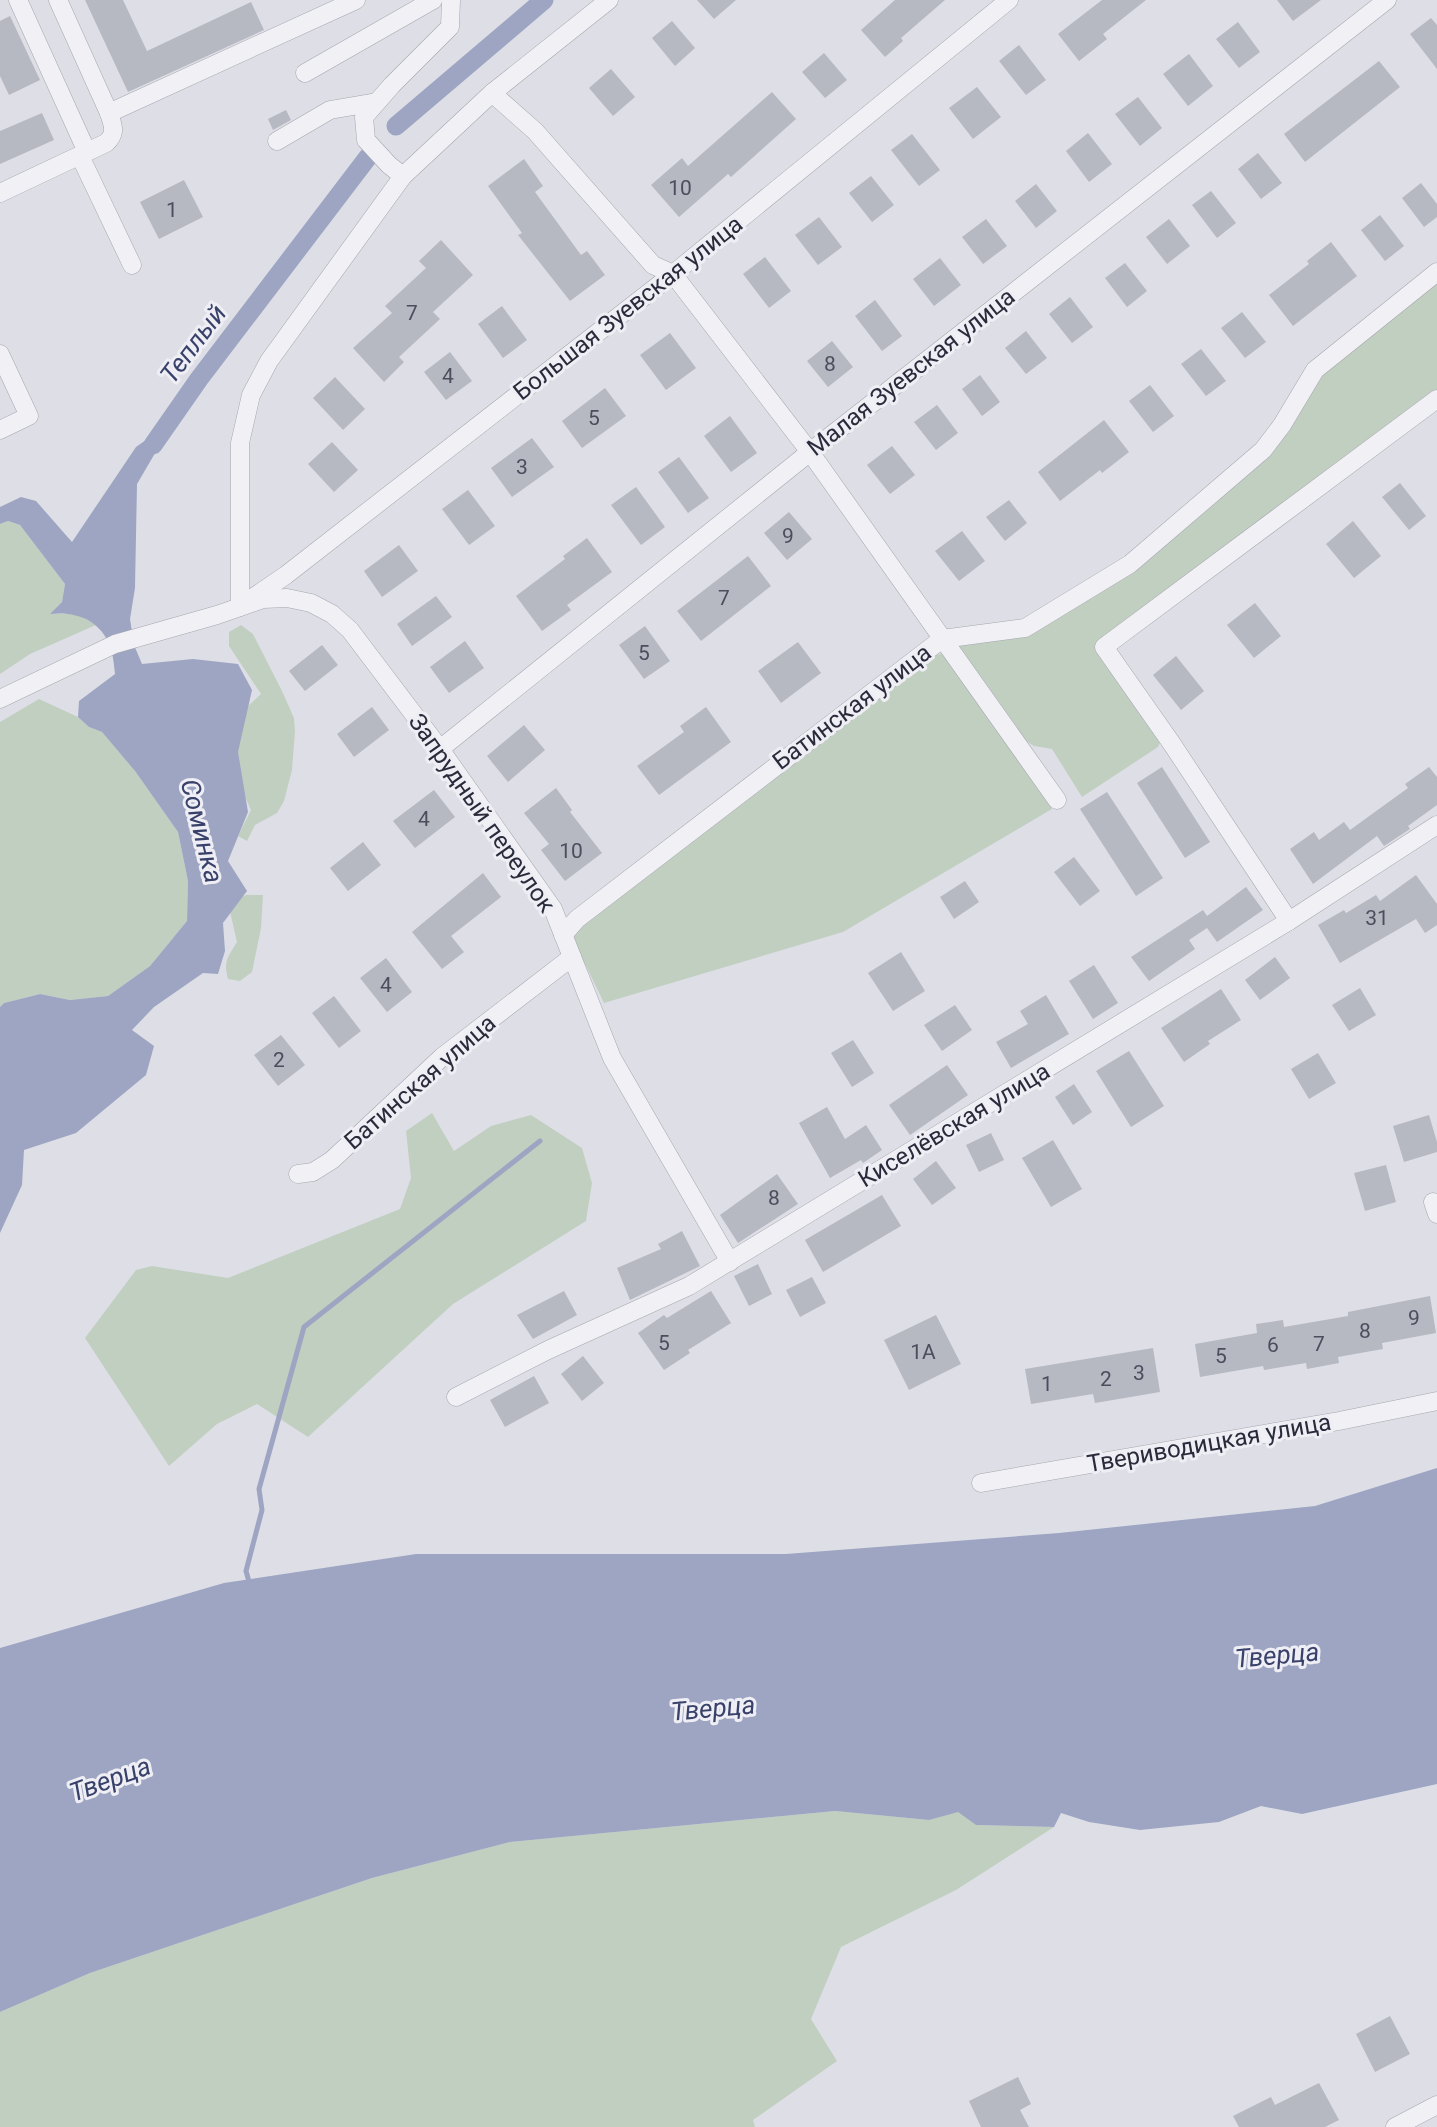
<svg xmlns="http://www.w3.org/2000/svg" width="1437" height="2127" viewBox="0 0 1437 2127" font-family="Roboto,sans-serif">
<rect width="100%" height="100%" fill="#dedfe6"/>
<!-- green -->
<g fill="#c1cfc1">
<polygon points="1437,281 1437,393 1099,644 1162,737 1158,747 1082,797 1052,749 1034,746 1023,739 956,644 1027,634 1266,454 1322,371"/>
<polygon points="8,521 20,525 65,584 62,602 51,614 77,614 96,625 30,654 0,674 0,524"/>
<polygon points="241,625 253,634 282,691 294,718 295,731 292,770 284,801 277,813 255,825 247,841 238,836 251,810 240,785 235,747 247,707 261,694 229,646 229,632"/>
<polygon points="947,652 1023,758 1052,809 843,932 604,1003 571,935 929,657"/>
<polygon points="39,699 78,717 89,727 102,732 135,771 178,832 188,881 187,921 150,966 108,996 70,1000 40,994 4,1003 0,1007 0,722"/>
<path d="M246 895H263L261 928 252 972 240 981 228 979C223 961 228 957 237 942L228 903Z"/>
<polygon points="432,1113 454,1151 491,1126 531,1115 582,1148 592,1183 586,1221 453,1304 308,1437 257,1404 217,1424 169,1466 85,1338 136,1270 152,1266 228,1278 400,1209 411,1178 406,1131"/>
<polygon points="835,1811 929,1820 958,1811 976,1825 1054,1827 956,1890 841,1947 811,2019 837,2061 753,2120 755,2127 0,2127 0,2012 90,1973 372,1878 510,1842"/>
</g>
<!-- water -->
<g fill="#9da5c2">
<path d="M167 425 154 455 137 484 135 588 130 619 134 645 142 664 193 659 238 664 252 690 238 752 248 812 228 861 247 891 223 923 225 951 218 974 203 973 154 1007 132 1030 154 1046 146 1075 76 1133 24 1150 22 1185 0 1233V1007L4 1003 40 994 70 1000 108 996 150 966 187 921 188 881 178 832 135 771 102 732 89 727 78 717 79 701 115 674C114 665 113 654 110 646 100 620 76 611 50 614L62 602 65 584 20 525 8 521 0 524V507L21 497 36 501 72 542 136 447Z"/>
<polygon points="1437,1468 1437,1784 1302,1814 1261,1806 1219,1822 1140,1830 1089,1822 1061,1813 1054,1827 976,1825 958,1812 929,1820 835,1811 510,1842 372,1878 90,1973 0,2012 0,1648 224,1583 416,1554 786,1554 1059,1533 1315,1506"/>
</g>
<g fill="none" stroke-linecap="round" stroke-linejoin="round">
<!-- stream -->
<polyline stroke="#9da5c2" stroke-width="5" points="250,1585 246,1571 262,1510 259,1489 304,1327 540,1141"/>
<!-- canal -->
<g stroke="#9da5c2" stroke-width="19">
<polyline points="396,126 544,0"/>
<polyline points="153,445 199,379 368,157"/>
</g>
</g>
<!-- building -->
<g fill="#b6b8c2">
<polygon points="85,0 123,0 147,51 251,2 264,30 128,92"/>
<polygon points="697,0 736,0 714,19"/>
<polygon points="895,0 945,0 901,38 903,41 885,57 861,30"/>
<polygon points="1102,0 1146,0 1103,34 1107,39 1079,61 1058,34"/>
<polygon points="1277,0 1321,0 1293,21"/>
<polygon points="10,16 40,80 9,95 0,76 0,21"/>
<polygon points="1431,18 1437,25 1437,69 1410,34"/>
<polygon points="672,21 695,48 675,66 652,38"/>
<polygon points="1238,22 1260,52 1239,68 1216,39"/>
<polygon points="1019,45 1046,80 1026,95 999,61"/>
<polygon points="824,53 847,80 825,98 802,72"/>
<polygon points="1189,54 1213,86 1188,106 1163,74"/>
<polygon points="1379,61 1400,87 1305,162 1284,134"/>
<polygon points="611,69 635,97 613,116 589,88"/>
<polygon points="977,87 1001,117 973,139 949,108"/>
<polygon points="772,92 796,119 731,177 728,174 679,217 651,185 682,158 688,166"/>
<polygon points="1138,97 1162,128 1140,146 1115,114"/>
<polygon points="286,110 291,120 273,130 268,119"/>
<polygon points="42,113 54,140 0,164 0,131"/>
<polygon points="1088,133 1112,164 1089,182 1066,151"/>
<polygon points="912,134 940,170 919,186 891,150"/>
<polygon points="1258,153 1282,183 1261,199 1238,169"/>
<polygon points="524,159 543,186 535,192 581,255 587,251 605,275 570,301 518,235 522,233 488,186"/>
<polygon points="871,176 894,205 872,222 849,193"/>
<polygon points="184,180 203,217 159,239 140,202"/>
<polygon points="1421,183 1437,204 1437,217 1424,227 1402,198"/>
<polygon points="1036,184 1057,211 1036,228 1015,201"/>
<polygon points="1211,191 1236,223 1217,238 1192,205"/>
<polygon points="1380,215 1404,246 1385,261 1361,230"/>
<polygon points="819,217 842,247 818,265 795,235"/>
<polygon points="986,219 1007,246 983,264 962,237"/>
<polygon points="1169,219 1190,246 1167,264 1146,237"/>
<polygon points="441,240 473,275 433,312 440,319 399,357 404,362 384,382 353,348 392,313 385,306 426,268 419,261"/>
<polygon points="1331,242 1357,276 1293,326 1269,295 1309,264 1307,261"/>
<polygon points="765,257 791,291 769,308 743,274"/>
<polygon points="940,258 961,285 934,306 913,279"/>
<polygon points="1125,263 1147,291 1127,307 1105,278"/>
<polygon points="1070,297 1093,327 1072,343 1049,314"/>
<polygon points="875,300 902,336 882,351 855,316"/>
<polygon points="502,306 527,340 503,358 478,324"/>
<polygon points="1242,312 1266,342 1245,358 1221,328"/>
<polygon points="1026,331 1047,358 1026,374 1005,348"/>
<polygon points="670,333 696,368 666,390 640,355"/>
<polygon points="832,341 853,367 828,387 807,361"/>
<polygon points="1201,349 1226,381 1206,396 1181,364"/>
<polygon points="450,352 472,381 446,400 424,372"/>
<polygon points="980,375 1000,402 982,416 962,389"/>
<polygon points="335,377 365,409 343,430 313,398"/>
<polygon points="1150,385 1174,416 1153,432 1129,401"/>
<polygon points="605,388 626,416 582,448 562,421"/>
<polygon points="937,405 958,433 936,450 914,422"/>
<polygon points="730,416 757,453 731,472 704,436"/>
<polygon points="1104,420 1129,452 1102,473 1100,470 1060,501 1038,472"/>
<polygon points="532,438 554,467 512,497 491,468"/>
<polygon points="332,442 358,470 334,492 308,464"/>
<polygon points="892,446 915,475 890,494 867,465"/>
<polygon points="679,457 709,498 688,513 658,472"/>
<polygon points="1400,483 1426,516 1409,530 1382,497"/>
<polygon points="636,487 665,527 641,545 611,505"/>
<polygon points="468,490 495,526 469,545 442,509"/>
<polygon points="1009,500 1027,523 1005,541 986,517"/>
<polygon points="789,512 812,539 787,560 764,533"/>
<polygon points="1353,521 1381,556 1354,578 1326,544"/>
<polygon points="962,531 985,561 959,581 935,551"/>
<polygon points="587,538 612,572 567,605 571,610 542,631 516,596 565,559 563,556"/>
<polygon points="399,545 418,571 382,597 364,571"/>
<polygon points="748,556 771,586 701,641 677,611"/>
<polygon points="436,596 452,617 412,646 397,624"/>
<polygon points="1255,603 1281,636 1254,658 1227,625"/>
<polygon points="645,626 670,661 644,679 619,645"/>
<polygon points="465,641 484,668 449,693 430,667"/>
<polygon points="798,642 821,673 781,703 758,671"/>
<polygon points="322,645 338,665 305,691 289,671"/>
<polygon points="1176,656 1204,691 1181,710 1153,675"/>
<polygon points="372,707 389,730 354,757 337,734"/>
<polygon points="706,707 731,742 659,795 637,766 684,732 680,726"/>
<polygon points="524,725 545,750 508,782 487,756"/>
<polygon points="1162,767 1210,842 1185,858 1137,783"/>
<polygon points="1429,767 1437,777 1437,805 1408,826 1410,829 1384,846 1377,836 1313,884 1290,849 1314,832 1319,840 1344,822 1350,830 1408,788 1405,784"/>
<polygon points="556,788 572,810 570,812 602,853 565,881 541,850 549,844 524,813"/>
<polygon points="434,790 455,817 415,848 393,821"/>
<polygon points="1107,792 1163,878 1136,896 1080,809"/>
<polygon points="363,842 381,865 348,891 330,868"/>
<polygon points="1074,857 1100,891 1080,906 1054,872"/>
<polygon points="483,873 501,897 451,936 464,952 442,969 412,932"/>
<polygon points="1416,875 1437,904 1437,925 1425,933 1416,919 1340,963 1318,925 1344,910 1346,913 1376,895 1380,901"/>
<polygon points="965,881 979,902 954,919 940,897"/>
<polygon points="1246,887 1263,910 1217,942 1207,928 1189,940 1195,949 1149,981 1131,957 1203,910 1207,916"/>
<polygon points="901,952 925,991 893,1011 868,973"/>
<polygon points="1275,957 1290,978 1260,1000 1245,980"/>
<polygon points="386,958 412,992 387,1012 360,978"/>
<polygon points="1094,965 1118,1003 1093,1019 1069,981"/>
<polygon points="1360,988 1376,1015 1349,1031 1332,1005"/>
<polygon points="1221,989 1241,1020 1208,1041 1210,1044 1184,1062 1161,1028"/>
<polygon points="1046,995 1069,1034 1011,1068 996,1042 1028,1024 1020,1011"/>
<polygon points="334,996 361,1031 339,1048 312,1013"/>
<polygon points="955,1005 972,1030 942,1051 924,1025"/>
<polygon points="281,1035 305,1065 278,1086 254,1055"/>
<polygon points="853,1040 874,1073 852,1087 831,1053"/>
<polygon points="1129,1051 1164,1106 1131,1127 1096,1071"/>
<polygon points="1318,1053 1336,1083 1309,1099 1291,1069"/>
<polygon points="947,1065 968,1095 910,1135 889,1105"/>
<polygon points="1074,1084 1092,1112 1073,1125 1055,1097"/>
<polygon points="827,1107 845,1139 866,1125 882,1150 863,1163 861,1160 830,1178 799,1123"/>
<polygon points="1429,1115 1437,1142 1437,1152 1404,1162 1393,1126"/>
<polygon points="991,1133 1004,1160 979,1172 966,1145"/>
<polygon points="1053,1140 1082,1189 1051,1207 1022,1158"/>
<polygon points="936,1161 956,1188 932,1205 913,1179"/>
<polygon points="1386,1165 1396,1202 1365,1211 1354,1173"/>
<polygon points="777,1174 798,1204 738,1243 720,1215"/>
<polygon points="882,1195 901,1226 823,1272 805,1240"/>
<polygon points="682,1231 700,1266 630,1300 617,1268 661,1249 658,1244"/>
<polygon points="758,1264 772,1294 749,1306 734,1276"/>
<polygon points="812,1277 826,1303 800,1317 786,1290"/>
<polygon points="564,1291 577,1315 533,1339 517,1315"/>
<polygon points="711,1291 731,1323 688,1350 690,1353 664,1370 638,1333 664,1315 667,1318"/>
<polygon points="1430,1296 1436,1333 1382,1343 1383,1349 1338,1357 1339,1363 1307,1369 1306,1363 1264,1370 1263,1366 1200,1377 1195,1344 1257,1333 1256,1324 1283,1320 1284,1327 1348,1316 1348,1312"/>
<polygon points="936,1315 961,1364 909,1390 884,1340"/>
<polygon points="1153,1348 1160,1392 1095,1403 1093,1394 1031,1404 1025,1369"/>
<polygon points="583,1356 604,1383 582,1401 561,1374"/>
<polygon points="534,1376 549,1403 505,1427 490,1400"/>
<polygon points="1390,2016 1410,2054 1375,2072 1356,2034"/>
<polygon points="1018,2077 1031,2104 1020,2110 1029,2127 981,2127 969,2101"/>
<polygon points="1319,2083 1339,2120 1325,2127 1239,2127 1233,2116 1271,2097 1275,2105"/>
</g>
<g fill="none" stroke-linecap="round" stroke-linejoin="round">
<!-- minor casing -->
<g stroke="#a4a5af" stroke-width="19">
<g id="minor">
<polyline points="18,0 87,152"/>
<polyline points="58,0 109,113 356,0"/>
<polyline points="305,73 433,0"/>
<polyline points="492,93 535,131 653,265 673,274 810,452 1057,800"/>
<polyline points="277,141 330,110 377,102"/>
<polyline points="80,156 132,265"/>
<polyline points="403,176 389,165 366,140 364,117 392,85 450,27 451,0"/>
<path d="M0 193 106 143C117 133 113 126 109 113"/>
<polyline points="0,354 29,416 0,430"/>
<polyline points="251,599 286,575 673,274 1009,0"/>
<polyline points="240,607 240,443 251,395 269,361 403,176 492,93 609,0"/>
<polyline points="0,699 115,644 217,615 263,599 287,598 311,603 332,614 350,630 440,749 553,909 612,1058 730,1262"/>
<polyline points="440,749 810,452 1387,0"/>
<polyline points="1289,921 1172,744 1104,647 1437,399"/>
<polyline points="563,935 577,919 942,639 1025,628 1130,564 1263,450 1282,425 1315,370 1437,272"/>
<polyline points="298,1174 313,1172 332,1160 442,1057 572,957"/>
<polyline points="1433,1202 1437,1214"/>
<polyline points="456,1397 548,1350 689,1286 1289,921 1437,825"/>
<polyline points="981,1483 1339,1421 1437,1401"/>
<polyline points="1395,2127 1437,2105"/>
</g>
</g>
<!-- minor -->
<use href="#minor" stroke="#f1f1f5" stroke-width="18"/>
</g>
<g text-anchor="middle" dominant-baseline="central" stroke-width="6" stroke-linejoin="round" paint-order="stroke">
<!-- number labels -->
<g font-size="21" fill="#4c4e5d">
<text x="680" y="188">10</text>
<text x="172" y="210">1</text>
<text x="412" y="313">7</text>
<text x="830" y="364">8</text>
<text x="448" y="376">4</text>
<text x="594" y="418">5</text>
<text x="522" y="467">3</text>
<text x="788" y="536">9</text>
<text x="724" y="598">7</text>
<text x="644" y="653">5</text>
<text x="424" y="819">4</text>
<text x="571" y="851">10</text>
<text x="1377" y="918">31</text>
<text x="386" y="985">4</text>
<text x="279" y="1060">2</text>
<text x="774" y="1198">8</text>
<text x="1414" y="1318">9</text>
<text x="1365" y="1331">8</text>
<text x="664" y="1343">5</text>
<text x="1319" y="1344">7</text>
<text x="1273" y="1345">6</text>
<text x="923" y="1352">1А</text>
<text x="1221" y="1356">5</text>
<text x="1139" y="1373">3</text>
<text x="1106" y="1379">2</text>
<text x="1047" y="1384">1</text>
</g>
<!-- street labels -->
<g font-size="24" fill="#292b3b" stroke="#eeeef4">
<text transform="translate(628 308) rotate(-38)">Большая Зуевская улица</text>
<text transform="translate(911 372) rotate(-38)">Малая Зуевская улица</text>
<text transform="translate(852 707) rotate(-37)">Батинская улица</text>
<text transform="translate(482 813) rotate(55)">Запрудный переулок</text>
<text transform="translate(420 1082) rotate(-41)">Батинская улица</text>
<text transform="translate(954 1125) rotate(-31)">Киселёвская улица</text>
<text transform="translate(1209 1443) rotate(-10)">Твериводицкая улица</text>
</g>
<!-- water labels -->
<g font-size="26" font-style="italic" fill="#38416a" stroke="#eeeef4">
<text transform="translate(193 344) rotate(-53)">Теплый</text>
<text transform="translate(202 831) rotate(76)">Соминка</text>
<text transform="translate(1277 1655) rotate(-5)">Тверца</text>
<text transform="translate(713 1708) rotate(-5)">Тверца</text>
<text transform="translate(110 1779) rotate(-20)">Тверца</text>
</g>
</g>
</svg>
